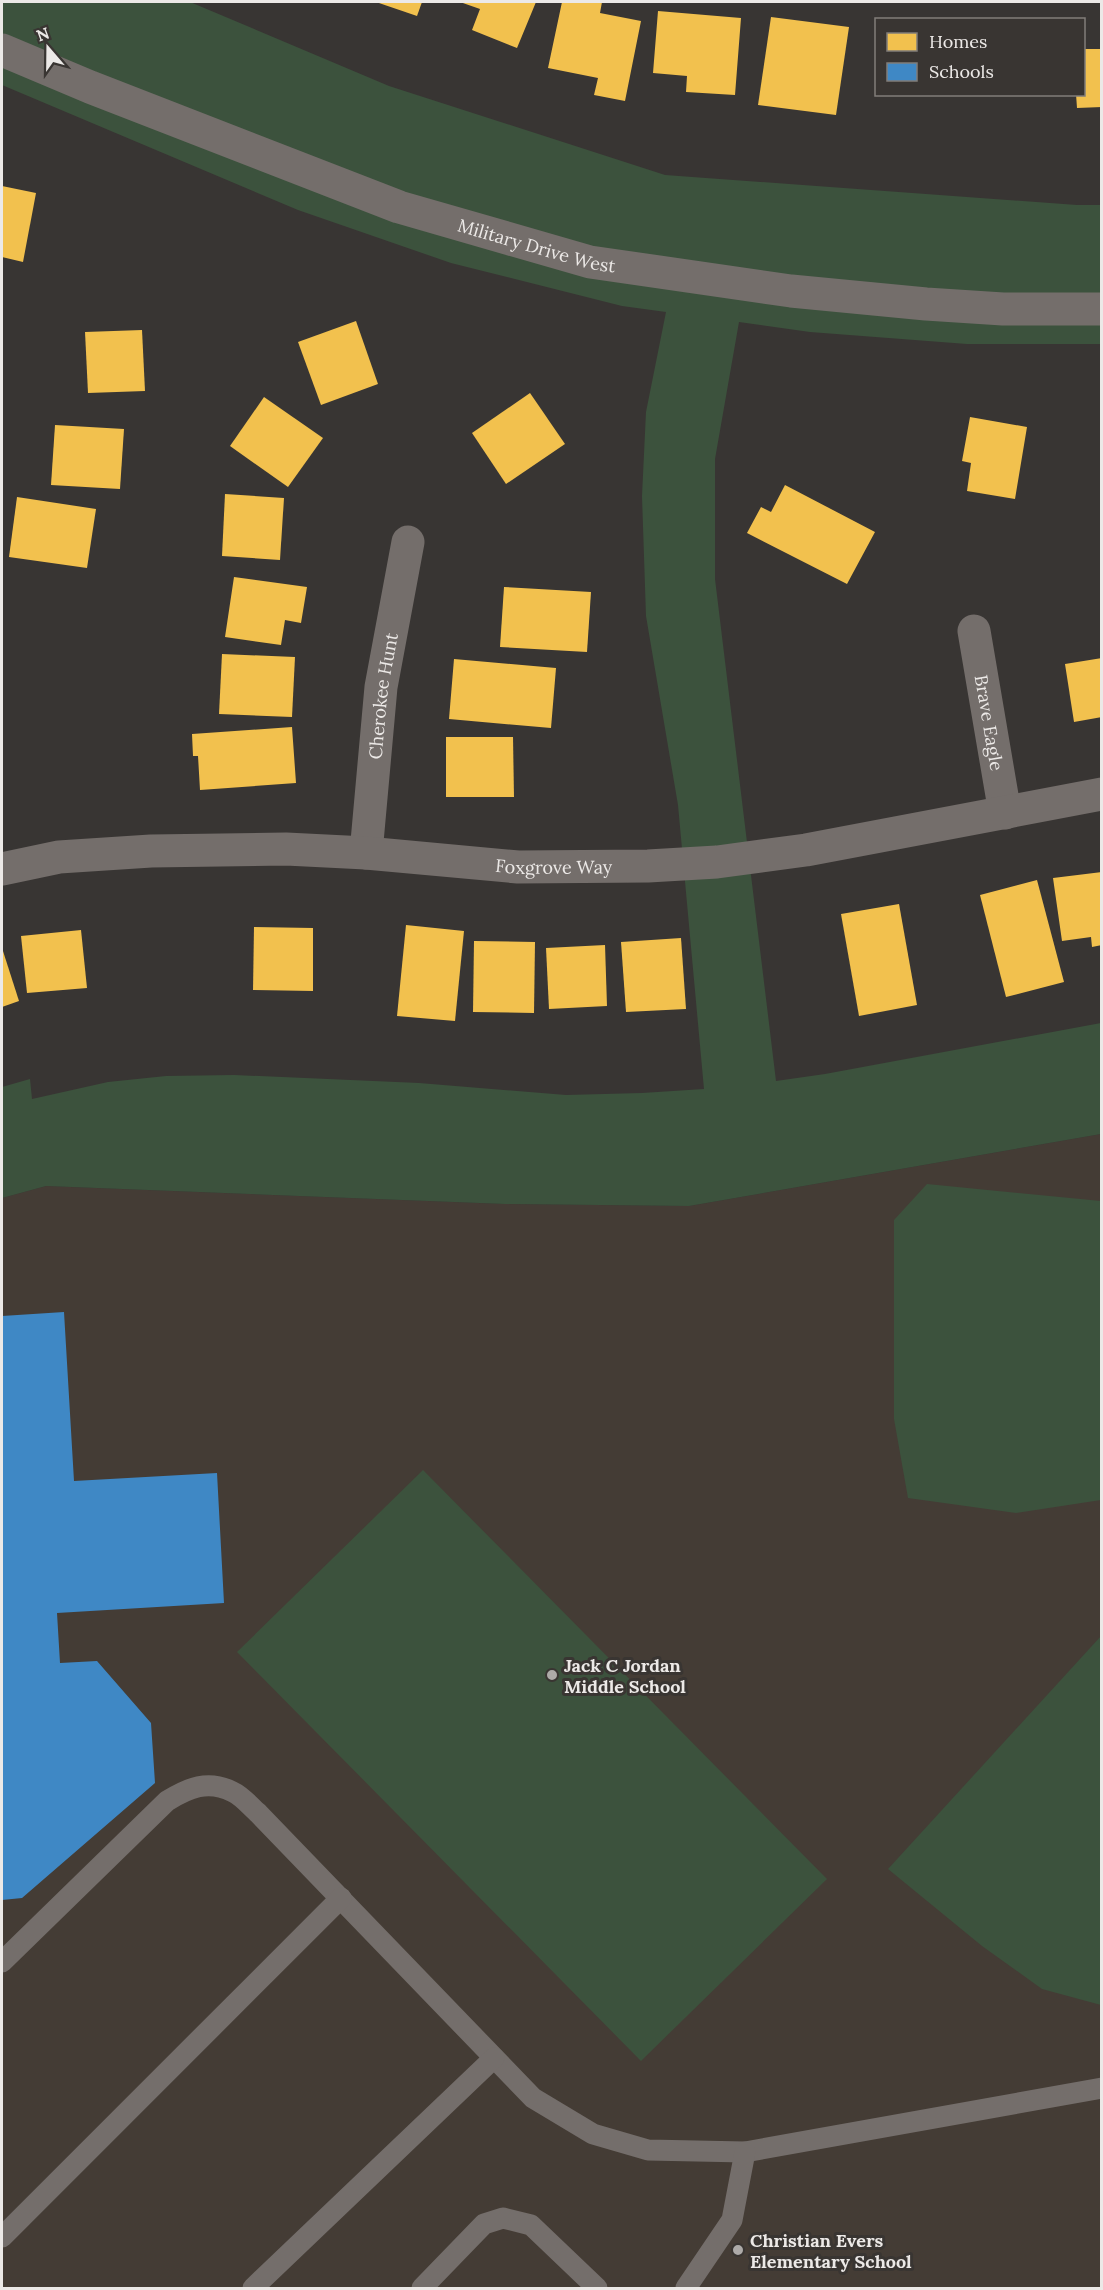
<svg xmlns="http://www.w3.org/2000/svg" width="1103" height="2290" viewBox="0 0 1103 2290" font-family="Lora,serif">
<rect width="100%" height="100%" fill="#383533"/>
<!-- built -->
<polygon fill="#443c35" points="1101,1134 1101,2288 2,2288 2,1198 46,1186 505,1204 689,1206"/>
<!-- green -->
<g fill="#3c523d">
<polygon points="2,2 190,2 389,86 665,175 1077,205 1101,205 1101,344 967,344 810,332 739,322 715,459 715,579 776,1081 825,1074 1101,1023 1101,1134 689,1206 505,1204 46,1186 2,1198 2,1087 30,1079 32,1099 108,1082 166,1076 234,1075 419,1083 566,1095 642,1093 704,1089 678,805 646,616 642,496 646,412 666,312 622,306 451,263 298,210 2,85"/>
<polygon points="927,1184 1101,1201 1101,1500 1016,1513 908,1498 894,1419 894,1220"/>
<polygon points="423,1470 827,1879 641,2061 237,1652"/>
<polygon points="1101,1636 1101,2005 1042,1989 982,1946 888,1869"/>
</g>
<!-- homes -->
<g fill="#f2c14e">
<polygon points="376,2 422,2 417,16"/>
<polygon points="460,2 536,2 517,48 472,30 480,9"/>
<polygon points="562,2 602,2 600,13 641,21 625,101 594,95 598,78 548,68"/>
<polygon points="658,11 741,18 735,95 686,92 687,76 653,73"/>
<polygon points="771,17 849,27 836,115 758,105"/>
<polygon points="1084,49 1102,49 1102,107 1077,108 1076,94 1084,94"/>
<polygon points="2,186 36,193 23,262 2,257"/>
<polygon points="356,321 378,384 321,405 298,342"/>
<polygon points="142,330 145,391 88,393 85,332"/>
<polygon points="530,393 565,444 506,484 472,433"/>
<polygon points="264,397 323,438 288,487 230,446"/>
<polygon points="970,417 1027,427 1015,499 967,491 971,463 962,461"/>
<polygon points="55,425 124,429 120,489 51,485"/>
<polygon points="785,485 875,532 847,584 747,533 761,507 771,512"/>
<polygon points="225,494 284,498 280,560 222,556"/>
<polygon points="17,497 96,509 87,568 9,557"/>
<polygon points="234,577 307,587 301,623 285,620 281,645 225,637"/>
<polygon points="504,587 591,592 587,652 500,647"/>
<polygon points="222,654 295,657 292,717 219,714"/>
<polygon points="1102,658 1102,717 1074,722 1065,664"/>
<polygon points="454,659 556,668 551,728 449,719"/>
<polygon points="292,727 296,783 200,790 198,756 193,756 192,734"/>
<polygon points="446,737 513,737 514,797 446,797"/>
<polygon points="1102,872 1102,945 1092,947 1091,937 1062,941 1053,878"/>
<polygon points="1037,880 1064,982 1006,997 980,895"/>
<polygon points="899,904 917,1005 859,1016 841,914"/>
<polygon points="406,925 464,931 455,1021 397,1016"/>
<polygon points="254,927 313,928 313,991 253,990"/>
<polygon points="81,930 87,988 27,993 21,936"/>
<polygon points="681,938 686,1009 626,1012 621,942"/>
<polygon points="474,941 535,942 534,1013 473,1012"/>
<polygon points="605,945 607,1006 549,1009 546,948"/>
<polygon points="2,948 19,1001 2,1007"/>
</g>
<!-- schools -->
<polygon fill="#3f88c5" points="64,1312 74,1481 217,1473 224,1603 57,1613 60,1663 97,1661 151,1723 155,1783 22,1898 2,1900 2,1316"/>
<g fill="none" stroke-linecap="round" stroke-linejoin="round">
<!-- service -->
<g stroke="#746e6b" stroke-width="21">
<path d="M2 1962 167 1801C188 1788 208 1779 233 1792 242 1796 250 1806 258 1813L533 2098 593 2134 648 2150 745 2152 1102 2088"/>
<polyline points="2,2237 341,1898"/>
<polyline points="253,2288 494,2058"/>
<polyline points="422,2288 484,2224 503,2218 531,2225 597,2288"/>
<polyline points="686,2288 732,2220 745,2152"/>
</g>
<!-- minor -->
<g stroke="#746e6b" stroke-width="33">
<path id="s1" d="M974 631 1005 813"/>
<path id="s2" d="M366 853 381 687 408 542"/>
<path id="s3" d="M2 869 59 857 151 851 286 849 366 853 518 867 648 866 717 862 806 850 1102 794"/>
</g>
<!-- tertiary -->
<path stroke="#746e6b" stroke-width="33" id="s4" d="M2 50 90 87 399 207 590 262 791 291 926 304 1003 309H1102"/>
</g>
<!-- markers -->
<g fill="#adaaa8" stroke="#393532" stroke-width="2">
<circle cx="552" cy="1675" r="6"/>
<circle cx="738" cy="2250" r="6"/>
</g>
<g text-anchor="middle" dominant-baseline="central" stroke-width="6" stroke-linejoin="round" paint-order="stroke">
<!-- street labels -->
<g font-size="18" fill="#ece9e7" stroke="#393532">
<text stroke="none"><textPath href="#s4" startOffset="570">Military Drive West</textPath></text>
<text stroke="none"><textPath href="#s2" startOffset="158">Cherokee Hunt</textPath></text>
<text stroke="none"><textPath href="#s1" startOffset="93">Brave Eagle</textPath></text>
<text stroke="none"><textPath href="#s3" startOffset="554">Foxgrove Way</textPath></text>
</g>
<!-- poi labels -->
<g font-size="18" font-weight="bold" fill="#ece9e7" stroke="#393532" text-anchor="start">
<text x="564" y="1665">Jack C Jordan<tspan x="564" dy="21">Middle School</tspan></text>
<text x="750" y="2240">Christian Evers<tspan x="750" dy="21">Elementary School</tspan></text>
</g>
</g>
<!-- border -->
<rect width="1103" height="2290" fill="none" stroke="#ece9e7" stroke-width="6"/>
<!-- legend -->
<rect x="875" y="18" width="210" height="78" fill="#393532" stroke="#817d7a" stroke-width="1.5"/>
<rect x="887" y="33" width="30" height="18" fill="#f2c14e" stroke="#817d7a" stroke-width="1.5"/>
<text x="929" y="48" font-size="18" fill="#ece9e7">Homes</text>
<rect x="887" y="63" width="30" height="18" fill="#3f88c5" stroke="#817d7a" stroke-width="1.5"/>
<text x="929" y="78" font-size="18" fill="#ece9e7">Schools</text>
<!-- north arrow -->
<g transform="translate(48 48) rotate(340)" stroke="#393532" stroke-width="4.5" paint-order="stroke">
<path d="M0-4.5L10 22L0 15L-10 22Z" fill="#ece9e7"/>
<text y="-9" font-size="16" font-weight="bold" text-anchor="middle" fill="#ece9e7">N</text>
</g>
</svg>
